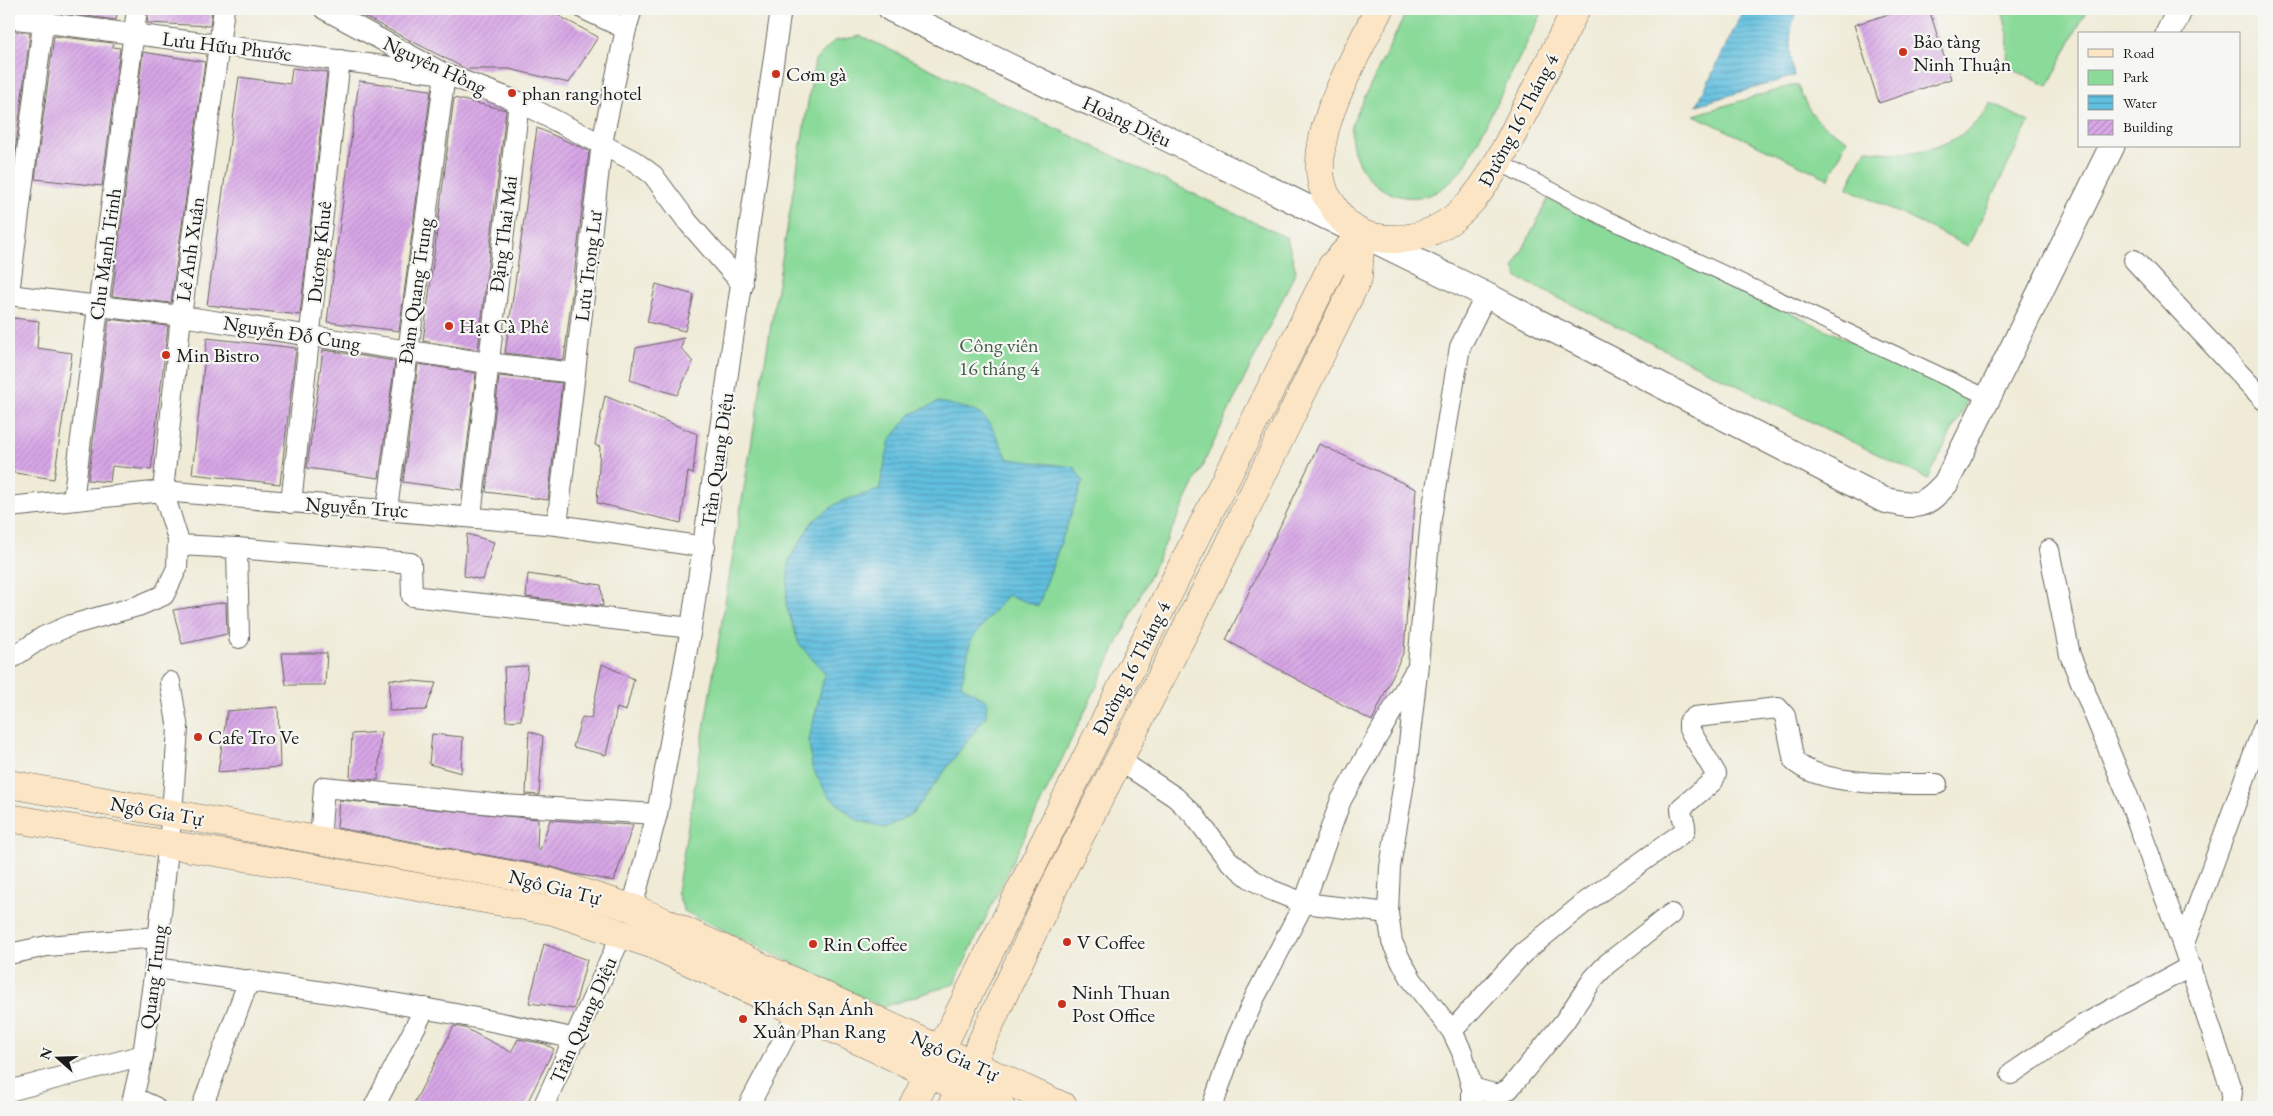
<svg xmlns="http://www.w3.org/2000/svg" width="2273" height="1116" viewBox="0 0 2273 1116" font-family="'EB Garamond',serif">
<defs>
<pattern id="water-rules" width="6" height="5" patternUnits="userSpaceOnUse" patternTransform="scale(1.25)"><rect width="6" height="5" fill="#61bfdf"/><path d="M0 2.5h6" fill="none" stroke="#4f9ab4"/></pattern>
<pattern id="building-hatch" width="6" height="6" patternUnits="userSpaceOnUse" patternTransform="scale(1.25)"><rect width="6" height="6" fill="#d7a6e6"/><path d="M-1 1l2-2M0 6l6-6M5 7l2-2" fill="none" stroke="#b88ec5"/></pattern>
</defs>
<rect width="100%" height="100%" fill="#f6f6f2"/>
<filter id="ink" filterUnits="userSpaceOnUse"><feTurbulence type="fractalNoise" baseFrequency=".02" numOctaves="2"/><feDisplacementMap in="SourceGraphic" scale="10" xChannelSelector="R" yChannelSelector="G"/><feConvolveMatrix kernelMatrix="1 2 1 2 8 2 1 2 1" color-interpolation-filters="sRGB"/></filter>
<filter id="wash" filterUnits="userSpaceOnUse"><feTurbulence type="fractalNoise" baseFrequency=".0096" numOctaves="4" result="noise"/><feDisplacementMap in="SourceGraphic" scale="20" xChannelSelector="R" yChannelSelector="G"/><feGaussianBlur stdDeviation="1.12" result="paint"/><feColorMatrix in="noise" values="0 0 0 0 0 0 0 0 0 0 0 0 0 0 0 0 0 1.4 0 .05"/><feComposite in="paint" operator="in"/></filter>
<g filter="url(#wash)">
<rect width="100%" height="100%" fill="#efebd7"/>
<!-- park -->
<g fill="#8ada9a" stroke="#537b5b">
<path d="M1408 9H1544L1465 166C1455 177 1444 190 1429 195 1384 208 1346 167 1352 123Z"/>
<polygon points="2021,9 2087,9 2048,86 2007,67 2008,34 2003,14"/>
<polygon points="861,36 1287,238 1296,271 954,984 883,1007 684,911 677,892 815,60 834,41"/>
<path d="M1797 84C1810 117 1817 122 1847 140L1829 179 1694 115Z"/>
<path d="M1991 103 2029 122 1968 246 1847 188 1866 149C1911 161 1967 146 1991 103Z"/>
<polygon points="1548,199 1969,397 1928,479 1518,278 1514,267"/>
</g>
<!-- water -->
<g fill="url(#water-rules)" stroke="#3e6e7e">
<path d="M1744 9 1797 10C1788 33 1789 51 1794 76L1697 105Z"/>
<path d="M938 402C990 412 985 414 1008 459L1074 467 1083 481 1038 606 1007 595 971 640 961 685 987 701 986 716 913 813 885 828 855 819 827 794 812 767 809 740 825 673 799 644 786 605 789 560 812 522 839 502 879 490 890 440 911 414Z"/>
</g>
<g id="blocks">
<!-- building -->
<g fill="url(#building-hatch)">
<polygon points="57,9 118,9 116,20 57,12"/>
<polygon points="149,9 212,9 210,26 147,23"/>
<polygon points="349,9 546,9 598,37 569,83 509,69 466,69"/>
<polygon points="1905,9 1929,9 1951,79 1879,103 1854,25"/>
<polygon points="9,30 30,33 12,176 9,175"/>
<polygon points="54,36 113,43 113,47 120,48 102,186 35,179"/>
<polygon points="143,52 205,62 171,303 112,296"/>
<polygon points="292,68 327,72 300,315 207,305 239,77 290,84"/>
<polygon points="359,81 431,90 399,331 327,322"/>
<polygon points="454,98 506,110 478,350 423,341"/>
<polygon points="537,128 589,151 564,360 505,353"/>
<polygon points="656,284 694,295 685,331 647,322"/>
<polygon points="13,318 39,321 37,348 72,353 54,479 9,472 9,348"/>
<polygon points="109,319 168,326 151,470 112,466 110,482 88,480"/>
<polygon points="207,338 296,348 280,484 192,474"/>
<polygon points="684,338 681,348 693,362 677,395 630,380 636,348"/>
<polygon points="323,350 395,361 379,478 307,468"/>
<polygon points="418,364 476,373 462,490 403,482"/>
<polygon points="499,376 562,383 548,500 486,492"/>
<polygon points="605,396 697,434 693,474 688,472 681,523 597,503 600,447 595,445"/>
<polygon points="1319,444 1416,489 1404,651 1372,721 1226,640"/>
<polygon points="467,534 494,542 483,580 464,576"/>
<polygon points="528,574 601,585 603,606 526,597"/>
<polygon points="226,602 227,634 182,644 173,610"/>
<polygon points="282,653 327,653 325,685 286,685"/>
<polygon points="602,664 634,679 626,711 617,708 606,755 573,747 582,717 591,719"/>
<polygon points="528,666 521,720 506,721 504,667"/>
<polygon points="390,679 436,683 426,710 389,711"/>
<polygon points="278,707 280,767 218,772 227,711"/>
<polygon points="529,731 543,736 539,795 526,794"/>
<polygon points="381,732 378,780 350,778 352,734"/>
<polygon points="432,734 463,737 461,773 429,764"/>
<polygon points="339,800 538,819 537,850 540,850 550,820 633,825 614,881 575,874 552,867 337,828"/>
<polygon points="544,944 587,960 574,1009 529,1003"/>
<polygon points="454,1026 465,1028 511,1052 518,1039 545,1044 554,1049 525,1107 412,1107"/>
</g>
</g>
</g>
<g filter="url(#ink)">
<use href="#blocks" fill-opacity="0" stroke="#66645d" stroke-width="1"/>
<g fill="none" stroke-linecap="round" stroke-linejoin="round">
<!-- pedestrian casing -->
<g stroke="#66645d" stroke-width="17">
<polyline id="pedestrian" points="1498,162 1603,217 1987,397"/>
</g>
<!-- minor casing -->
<g stroke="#66645d" stroke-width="22">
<g id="minor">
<polyline points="324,9 445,74 519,102 634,161 653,175 687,221 742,284"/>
<polyline points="584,9 626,29"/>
<polyline points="9,18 445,74 387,509"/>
<polyline points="2134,260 2264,400"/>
<polyline points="9,293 45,9"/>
<polyline points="9,295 181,316 488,363 575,373"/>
<polyline points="73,500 137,9"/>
<polyline points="291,503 340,60"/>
<polyline points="9,507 163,491 557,525 705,547"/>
<polyline points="471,516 519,102"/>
<polyline points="557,525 602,143 626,29 632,9"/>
<polyline points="178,545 237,548 239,638"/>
<polyline points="237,548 411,563 412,596 691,628"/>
<polyline points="2049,550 2070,655 2127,794 2183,946 2232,1092 2230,1107"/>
<polyline points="9,660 43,637 71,625 138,606 164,595 177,568 178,539 163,491 181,316 224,9"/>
<polyline points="1119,760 1175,797 1193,814 1228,860 1250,878 1271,890 1304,903 1388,913"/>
<polyline points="320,841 324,787 503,805 657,814"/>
<polyline points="632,908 657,814 691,628 781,9"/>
<polyline points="2183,946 2264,726"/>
<polyline points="9,954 47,946 158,937"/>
<path d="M155 968C296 987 437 1007 576 1039"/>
<path d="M1452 1031 1523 953 1583 904 1685 831C1687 822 1680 817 1681 808L1713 781 1716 774 1689 729V722L1695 717 1778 708 1785 716 1794 761C1820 786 1901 784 1937 784"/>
<polyline points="2011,1074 2083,1025 2191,966"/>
<polyline points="1472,1088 1498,1095 1509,1089 1564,1022 1593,979 1607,964 1671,914"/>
<polyline points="9,1091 143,1055"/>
<polyline points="135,1098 155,1107"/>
<polyline points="131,1107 143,1055 155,968 172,813 178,729 170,682"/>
<polyline points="202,1107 249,980"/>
<polyline points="374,1107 425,1008"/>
<polyline points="543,1107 623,932"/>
<polyline points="748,1107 798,1012"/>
<polyline points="1212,1107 1234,1045 1254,999 1304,903 1341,800 1414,673"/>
<polyline points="1472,1107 1472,1088 1462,1052 1452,1031 1412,980 1401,961 1392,942 1388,913 1390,867 1406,770 1418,664 1431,518 1460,347 1486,295"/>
</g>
</g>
<!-- tertiary casing -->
<g stroke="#66645d" stroke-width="27">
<g id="tertiary">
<path d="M891 9 1052 87 1117 114 1486 295 1884 500C1916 507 1923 509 1946 483L2112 146"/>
<polyline points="2168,34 2180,9"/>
</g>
</g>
<!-- secondary casing -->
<g stroke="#66645d" stroke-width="29">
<g id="secondary">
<path d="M1379 9C1357 55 1303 141 1325 193 1328 199 1332 204 1335 209 1344 223 1357 234 1373 237 1403 243 1431 236 1455 217 1489 189 1505 148 1525 110 1542 76 1559 43 1576 9"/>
<polyline points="9,784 549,882 632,908 665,922 1064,1107"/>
<polyline points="9,818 305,867 553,911 654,945 1001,1107"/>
<polyline points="912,1107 1332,266 1361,235"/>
<polyline points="951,1107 1056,883 1219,564 1358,278 1361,235"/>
</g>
</g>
<!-- pedestrian -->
<use href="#pedestrian" stroke="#fff" stroke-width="15"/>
<!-- minor -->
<use href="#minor" stroke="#fff" stroke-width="20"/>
<!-- tertiary -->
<use href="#tertiary" stroke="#fff" stroke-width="25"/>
<!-- secondary -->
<use href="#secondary" stroke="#fce5c4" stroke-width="28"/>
</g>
</g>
<!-- markers -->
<g fill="#c8321e" stroke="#f6f6f2" stroke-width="2">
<circle cx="1903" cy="52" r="5"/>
<circle cx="776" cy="74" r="5"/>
<circle cx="512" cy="93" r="5"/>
<circle cx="449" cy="326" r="5"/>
<circle cx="166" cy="355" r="5"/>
<circle cx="198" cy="737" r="5"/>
<circle cx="1067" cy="942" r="5"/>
<circle cx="813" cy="944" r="5"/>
<circle cx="1062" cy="1004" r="5"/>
<circle cx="743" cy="1019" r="5"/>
</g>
<g text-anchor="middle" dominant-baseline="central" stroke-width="4.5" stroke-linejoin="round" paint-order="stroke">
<!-- poi labels -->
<g font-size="20" fill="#1c1c1c" stroke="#f6f6f2" text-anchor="start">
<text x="1913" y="41">Bảo tàng<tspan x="1913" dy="23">Ninh Thuận</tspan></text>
<text x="786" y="74">Cơm gà</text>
<text x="522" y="93">phan rang hotel</text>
<text x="459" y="326">Hạt Cà Phê</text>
<text x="176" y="355">Min Bistro</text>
<text x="208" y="737">Cafe Tro Ve</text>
<text x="1077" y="942">V Coffee</text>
<text x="823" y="944">Rin Coffee</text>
<text x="1072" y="992">Ninh Thuan<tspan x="1072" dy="23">Post Office</tspan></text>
<text x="753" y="1008">Khách Sạn Ánh<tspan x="753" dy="23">Xuân Phan Rang</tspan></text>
</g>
<!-- street labels -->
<g font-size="20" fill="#1c1c1c" stroke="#f6f6f2">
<text transform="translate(227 46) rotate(7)">Lưu Hữu Phước</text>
<text transform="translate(435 65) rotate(25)">Nguyên Hồng</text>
<text transform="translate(1518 120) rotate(-62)">Đường 16 Tháng 4</text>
<text transform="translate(1127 121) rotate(25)">Hoàng Diệu</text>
<text transform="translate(503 234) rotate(-83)">Đặng Thai Mai</text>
<text transform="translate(190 249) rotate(-82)">Lê Anh Xuân</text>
<text transform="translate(319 252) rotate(-84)">Dương Khuê</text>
<text transform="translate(105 254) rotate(-82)">Chu Mạnh Trinh</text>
<text transform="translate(588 266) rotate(-83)">Lưu Trọng Lư</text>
<text transform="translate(415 291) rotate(-82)">Đàm Quang Trung</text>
<text transform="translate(292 333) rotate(9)">Nguyễn Đỗ Cung</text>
<text transform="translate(717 460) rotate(-82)">Trần Quang Diệu</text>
<text transform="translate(357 507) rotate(4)">Nguyễn Trực</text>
<text transform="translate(1131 668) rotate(-63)">Đường 16 Tháng 4</text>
<text transform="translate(157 811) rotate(10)">Ngô Gia Tự</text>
<text transform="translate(555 887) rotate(14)">Ngô Gia Tự</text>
<text transform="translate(153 977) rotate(-83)">Quang Trung</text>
<text transform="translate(583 1020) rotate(-66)">Trần Quang Diệu</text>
<text transform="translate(955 1056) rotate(25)">Ngô Gia Tự</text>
</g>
<!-- park labels -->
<g font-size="20" fill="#425e48" stroke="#f6f6f2">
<text x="999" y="345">Công viên<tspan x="999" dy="23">16 tháng 4</tspan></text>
</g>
</g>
<!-- margin -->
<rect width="2273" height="1116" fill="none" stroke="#f6f6f2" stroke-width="30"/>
<!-- legend -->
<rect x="2078" y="32" width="162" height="115" fill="#f6f6f2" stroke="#9f9f9c"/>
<rect x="2088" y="49" width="25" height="8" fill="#fce5c4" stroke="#9f9f9c"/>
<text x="2123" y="58" font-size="15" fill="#1c1c1c">Road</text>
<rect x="2088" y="70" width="25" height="15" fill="#8ada9a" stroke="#9f9f9c"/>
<text x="2123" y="82" font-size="15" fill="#1c1c1c">Park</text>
<rect x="2088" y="95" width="25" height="15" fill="url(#water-rules)" stroke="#9f9f9c"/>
<text x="2123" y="108" font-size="15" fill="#1c1c1c">Water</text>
<rect x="2088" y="120" width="25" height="15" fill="url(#building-hatch)" stroke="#9f9f9c"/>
<text x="2123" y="132" font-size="15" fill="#1c1c1c">Building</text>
<!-- north arrow -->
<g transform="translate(58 1058) rotate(290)" stroke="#f6f6f2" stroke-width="4" paint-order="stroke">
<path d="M0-4L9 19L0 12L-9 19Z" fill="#1c1c1c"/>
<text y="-8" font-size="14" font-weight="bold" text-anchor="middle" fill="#1c1c1c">N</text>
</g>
</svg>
